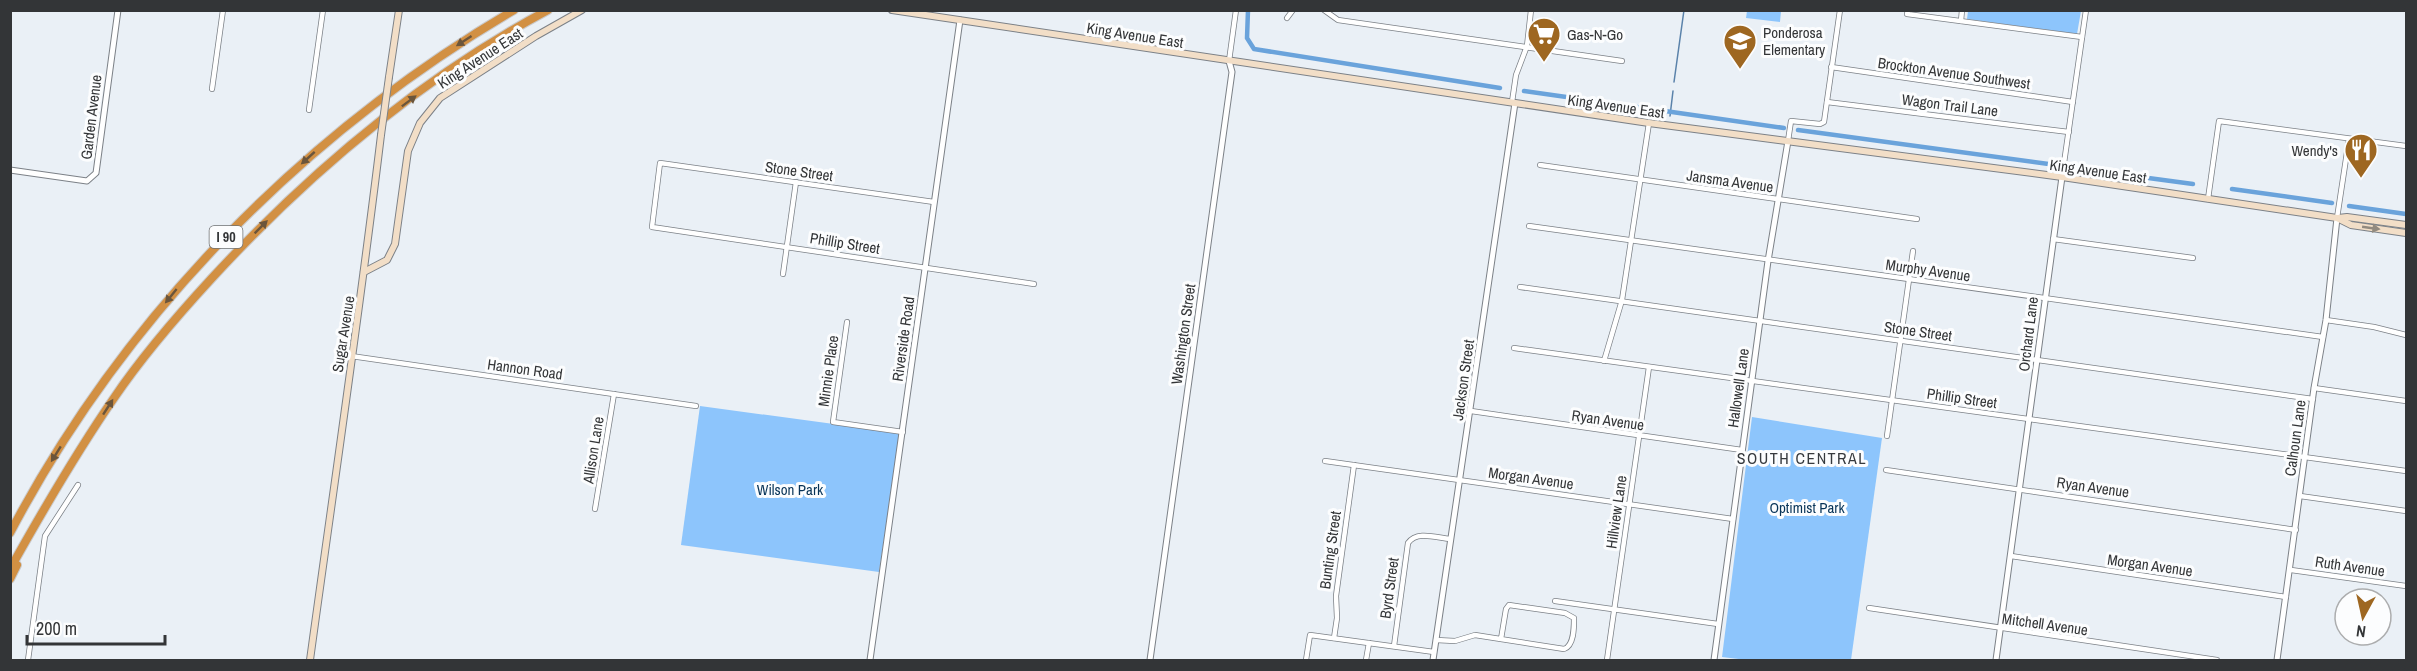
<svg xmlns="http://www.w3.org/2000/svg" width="2417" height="671" viewBox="0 0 2417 671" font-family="'Archivo Narrow',sans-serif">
<rect width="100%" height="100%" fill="#eaf0f6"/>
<!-- green -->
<g fill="#8dc5fc">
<polygon points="1747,11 1781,11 1780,22 1746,18"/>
<polygon points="1968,11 1968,10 2081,11 2077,34 1967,19"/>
<polygon points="700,406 900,433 879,572 681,545"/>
<polygon points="1752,417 1882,438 1851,660 1747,660 1722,657"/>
</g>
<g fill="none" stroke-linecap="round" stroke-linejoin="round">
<!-- stream -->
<g stroke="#5a82aa" stroke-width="1.5">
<polyline points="1674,82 1684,10"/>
<polyline points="1670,116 1673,91"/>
</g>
<!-- canal -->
<g stroke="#6aa3db" stroke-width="4.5">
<polyline points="1248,10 1247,38 1254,49 1500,88"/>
<polyline points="1524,91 1658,110"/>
<polyline points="1665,111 1784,128"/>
<polyline points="1798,130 2056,165"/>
<polyline points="2074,168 2193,184"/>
<polyline points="2232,189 2332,203"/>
<polyline points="2349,206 2406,214"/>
</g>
<!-- minor casing -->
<g stroke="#7c8187" stroke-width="6">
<g id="minor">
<polyline points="1324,10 1338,20 1622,61"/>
<polyline points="1908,10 1907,14 2082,37"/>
<polyline points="1287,18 1293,10"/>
<polyline points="1961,21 1962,10"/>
<polyline points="1229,61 1236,10"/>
<polyline points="1831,67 2073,102"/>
<polyline points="212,89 223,10"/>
<polyline points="1512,102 1516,75 1527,46 1531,10"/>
<polyline points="1827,102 2069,132"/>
<polyline points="309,110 323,10"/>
<polyline points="1788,141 1791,121 1820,124 1824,122 1840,10"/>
<polyline points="1540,165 1917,219"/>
<polyline points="2062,177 2086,10"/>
<polyline points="2208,199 2219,121 2406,146"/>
<polyline points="934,202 660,163 652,227 1034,284"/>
<polyline points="2337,218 2349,139"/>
<polyline points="1529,226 2323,337"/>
<polyline points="2053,239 2193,258"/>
<polyline points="783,274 796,182"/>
<polyline points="1520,287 2313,399"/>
<polyline points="2326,320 2374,327 2406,335"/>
<polyline points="847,322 833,422 903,432"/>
<polyline points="1514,348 2406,471"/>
<polyline points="351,356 696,406"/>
<polyline points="1604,361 1622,300 1649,123"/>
<polyline points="2314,388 2406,401"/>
<polyline points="1471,411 1742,450"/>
<polyline points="1887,436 1913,251"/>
<polyline points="1325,461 1733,519"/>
<polyline points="1886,470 2296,530"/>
<polyline points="2300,496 2406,511"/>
<polyline points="595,509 614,394"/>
<polyline points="2011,556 2286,597"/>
<polyline points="2291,570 2406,586"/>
<polyline points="1555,601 1718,624"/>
<polyline points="1869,608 2217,660"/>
<polyline points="1334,638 1337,618 1336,596 1354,465"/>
<path d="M1436 640 1455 641 1475 635 1564 649C1574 646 1574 628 1574 618L1565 613 1509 605 1506 609 1501 639"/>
<path d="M1394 646 1408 543C1417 530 1437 538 1450 539"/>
<polyline points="28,660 45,536 78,485"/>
<polyline points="1306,660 1310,635 1434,652"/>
<polyline points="1366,660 1369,643"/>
<polyline points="1607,660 1649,367"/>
</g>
</g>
<!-- tertiary casing -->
<g stroke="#7c8187" stroke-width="7">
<g id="tertiary">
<polyline points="10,170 87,181 96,173 118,10"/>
<polyline points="870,660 960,20"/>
<polyline points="1150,660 1232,72 1229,61"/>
<polyline points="1433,660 1515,103"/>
<polyline points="1714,660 1768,261 1788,141"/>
<polyline points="1996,660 2062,177"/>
<polyline points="2277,660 2314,388 2326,320 2337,218"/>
</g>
</g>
<!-- secondary casing -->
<g stroke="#7c8187" stroke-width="8">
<g id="secondary">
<polyline points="892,10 1649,123 2062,177 2337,218 2351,225 2406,233"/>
<polyline points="389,77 399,10"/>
<polyline points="2338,218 2347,217 2406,225"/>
<polyline points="364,272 387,260 395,244 408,151 420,123 440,98 536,36 582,10"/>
<path d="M310 660C334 485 360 310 381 135"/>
</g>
</g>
<!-- motorway casing -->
<g stroke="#cacacb" stroke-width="10">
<g id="motorway">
<path d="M10 533C124 316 303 134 514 10"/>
<path d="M10 569C43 510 76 453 114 398 143 355 177 316 212 278 309 173 421 78 548 10"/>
<polyline points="10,579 17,565"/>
</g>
</g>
<!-- minor -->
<use href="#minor" stroke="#fff" stroke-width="4.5"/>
<!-- tertiary -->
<use href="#tertiary" stroke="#fff" stroke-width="5"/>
<!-- secondary -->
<use href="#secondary" stroke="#f2dec7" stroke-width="6"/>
<!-- motorway -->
<use href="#motorway" stroke="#d29043" stroke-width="8"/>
<!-- secondary-bridge casing -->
<g stroke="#7c8187" stroke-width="8" stroke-linecap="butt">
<polyline id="secondary-bridge" points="381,135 389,77"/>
</g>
<!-- secondary-bridge -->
<use href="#secondary-bridge" stroke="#f2dec7" stroke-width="6"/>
</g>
<!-- one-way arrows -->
<defs><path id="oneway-solid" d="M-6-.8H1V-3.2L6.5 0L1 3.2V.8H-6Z" transform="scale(1.5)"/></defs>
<g fill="#6b553b">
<use href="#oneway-solid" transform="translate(464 41) rotate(147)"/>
<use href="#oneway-solid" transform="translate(409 101) rotate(-37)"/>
<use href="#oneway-solid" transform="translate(308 158) rotate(138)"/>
<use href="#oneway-solid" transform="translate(261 227) rotate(-45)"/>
<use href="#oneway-solid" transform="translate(171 296) rotate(129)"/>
<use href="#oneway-solid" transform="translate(108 407) rotate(-57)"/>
<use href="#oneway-solid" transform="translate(56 454) rotate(122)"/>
</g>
<use fill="#928a7f" href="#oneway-solid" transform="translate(2371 228) rotate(8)"/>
<!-- icons -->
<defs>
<g id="supermarket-pin" transform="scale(1.725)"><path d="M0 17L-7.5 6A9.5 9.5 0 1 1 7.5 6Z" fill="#9e6721" stroke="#fcfdfe"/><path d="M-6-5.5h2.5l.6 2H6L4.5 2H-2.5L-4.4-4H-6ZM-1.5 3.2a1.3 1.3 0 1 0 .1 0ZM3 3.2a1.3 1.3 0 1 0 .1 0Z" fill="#fff"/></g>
<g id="school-pin" transform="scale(1.725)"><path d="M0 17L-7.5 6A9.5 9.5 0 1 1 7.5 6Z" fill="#9e6721" stroke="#fcfdfe"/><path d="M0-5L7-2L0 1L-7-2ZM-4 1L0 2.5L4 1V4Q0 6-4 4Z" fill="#fff"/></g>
<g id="restaurant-pin" transform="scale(1.725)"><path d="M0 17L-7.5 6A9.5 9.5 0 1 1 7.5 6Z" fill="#9e6721" stroke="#fcfdfe"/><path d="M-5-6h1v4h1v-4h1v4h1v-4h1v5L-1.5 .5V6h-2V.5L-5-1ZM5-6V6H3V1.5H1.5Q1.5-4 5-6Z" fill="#fff"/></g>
</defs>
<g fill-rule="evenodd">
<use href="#supermarket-pin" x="1544" y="34"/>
<use href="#school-pin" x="1740" y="41"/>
<use href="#restaurant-pin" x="2361" y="150"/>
</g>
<g text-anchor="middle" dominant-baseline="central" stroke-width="6" stroke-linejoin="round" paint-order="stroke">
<!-- shield labels -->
<rect fill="#fcfdfe" stroke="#6f7173" stroke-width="1.5" x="209.5" y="226" width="33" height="22" rx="4.5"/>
<g font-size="14" font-weight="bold" fill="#333537">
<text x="226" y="237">I 90</text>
</g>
<!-- poi labels -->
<g font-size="15" fill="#333537" stroke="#fcfdfe" text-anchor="start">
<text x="1763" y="32">Ponderosa<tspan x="1763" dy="17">Elementary</tspan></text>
<text x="1567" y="34">Gas-N-Go</text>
<text x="2338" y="150" text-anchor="end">Wendy's</text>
</g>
<!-- street labels -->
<g font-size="15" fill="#333537" stroke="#fcfdfe">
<text transform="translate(1135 35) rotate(9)">King Avenue East</text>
<text transform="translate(480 58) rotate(-33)">King Avenue East</text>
<text transform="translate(1954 73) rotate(8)">Brockton Avenue Southwest</text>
<text transform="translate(1950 105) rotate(7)">Wagon Trail Lane</text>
<text transform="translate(1616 106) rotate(8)">King Avenue East</text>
<text transform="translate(91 117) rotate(-83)">Garden Avenue</text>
<text transform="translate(799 171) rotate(8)">Stone Street</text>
<text transform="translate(2098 171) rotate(8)">King Avenue East</text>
<text transform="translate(1730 181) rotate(8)">Jansma Avenue</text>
<text transform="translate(845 243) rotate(9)">Phillip Street</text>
<text transform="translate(1928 270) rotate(8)">Murphy Avenue</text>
<text transform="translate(1918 331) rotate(8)">Stone Street</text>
<text transform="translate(343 334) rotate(-81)">Sugar Avenue</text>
<text transform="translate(1183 334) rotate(-82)">Washington Street</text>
<text transform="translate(2028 334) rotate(-83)">Orchard Lane</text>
<text transform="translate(903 339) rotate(-82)">Riverside Road</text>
<text transform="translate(525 369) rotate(8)">Hannon Road</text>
<text transform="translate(828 371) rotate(-82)">Minnie Place</text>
<text transform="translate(1463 380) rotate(-82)">Jackson Street</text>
<text transform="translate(1738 388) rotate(-82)">Hallowell Lane</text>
<text transform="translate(1962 398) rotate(8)">Phillip Street</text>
<text transform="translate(1608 420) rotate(8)">Ryan Avenue</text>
<text transform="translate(2295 438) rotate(-82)">Calhoun Lane</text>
<text transform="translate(593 450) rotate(-81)">Allison Lane</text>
<text transform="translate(1531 478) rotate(8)">Morgan Avenue</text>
<text transform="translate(2093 487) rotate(8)">Ryan Avenue</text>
<text transform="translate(1616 512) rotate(-82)">Hillview Lane</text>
<text transform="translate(1330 550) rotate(-82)">Bunting Street</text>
<text transform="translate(2150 565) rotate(8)">Morgan Avenue</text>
<text transform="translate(2350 566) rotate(8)">Ruth Avenue</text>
<text transform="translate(1389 588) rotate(-82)">Byrd Street</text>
<text transform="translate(2045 624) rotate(8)">Mitchell Avenue</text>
</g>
<!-- park labels -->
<g font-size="15" fill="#083458" stroke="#fcfdfe">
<text x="790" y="489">Wilson Park</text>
<text x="1807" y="507">Optimist Park</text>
</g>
<!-- neighbourhood labels -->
<g font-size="16" letter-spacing="1.5" fill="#363a3e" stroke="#fcfdfe">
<text x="1802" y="458">SOUTH CENTRAL</text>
</g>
</g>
<!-- border -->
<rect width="2417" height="671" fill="none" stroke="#333537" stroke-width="24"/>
<!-- north arrow -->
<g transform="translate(2363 617) rotate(188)"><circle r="28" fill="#fcfdfe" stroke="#acadae" stroke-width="1.5"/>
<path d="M0-4.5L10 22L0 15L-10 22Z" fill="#9e6721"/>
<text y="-9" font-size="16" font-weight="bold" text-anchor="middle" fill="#333537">N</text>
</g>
<!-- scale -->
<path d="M27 635v9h138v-9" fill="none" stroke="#333537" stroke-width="3"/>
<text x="36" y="635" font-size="18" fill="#333537" stroke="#fcfdfe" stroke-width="4.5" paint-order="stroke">200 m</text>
</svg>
